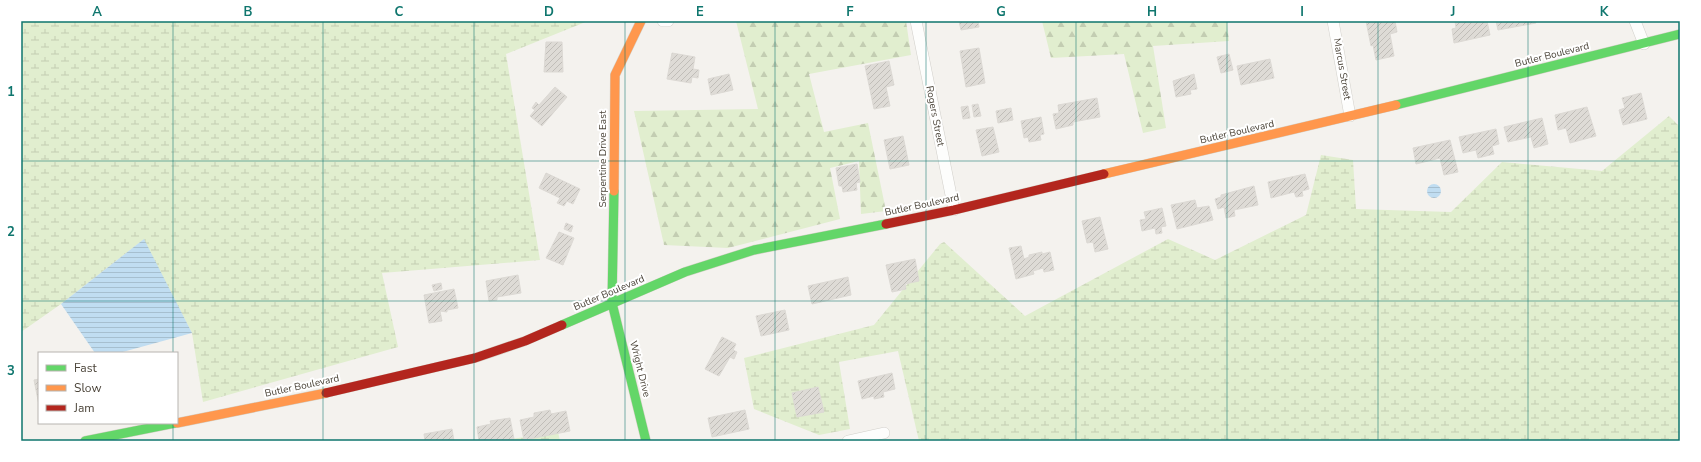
<svg xmlns="http://www.w3.org/2000/svg" width="1701" height="462" viewBox="0 0 1701 462" font-family="'Nunito Sans',sans-serif">
<defs>
<pattern id="forest-firs" width="22" height="20" patternUnits="userSpaceOnUse"><rect width="22" height="20" fill="#e1eecf"/><path d="M5 1l3.5 6h-7zM16 11l3.5 6h-7z" fill="#c3cdb2"/></pattern>
<pattern id="wetland-marsh" width="20" height="14" patternUnits="userSpaceOnUse"><rect width="20" height="14" fill="#e1eecf"/><path d="M1 5h8M5 5V1M11 12h8M15 12V8" fill="none" stroke="#c3cdb2"/></pattern>
<pattern id="water-rules" width="6" height="5" patternUnits="userSpaceOnUse"><rect width="6" height="5" fill="#c0ddf1"/><path d="M0 2.5h6" fill="none" stroke="#a6bfcf"/></pattern>
<pattern id="building-hatch" width="6" height="6" patternUnits="userSpaceOnUse"><rect width="6" height="6" fill="#dedbd6"/><path d="M-1 1l2-2M0 6l6-6M5 7l2-2" fill="none" stroke="#c0bdb8"/></pattern>
</defs>
<rect width="100%" height="100%" fill="#f4f2ee"/>
<!-- forest -->
<g fill="url(#forest-firs)">
<polygon points="736,21 906,21 911,55 809,74 824,132 868,123 886,211 861,214 859,161 830,168 840,219 728,248 664,245 634,111 758,109"/>
<polygon points="1042,21 1227,21 1229,41 1153,46 1166,128 1143,133 1124,54 1051,58"/>
</g>
<!-- wetland -->
<g fill="url(#wetland-marsh)">
<polygon points="21,21 588,21 506,54 540,260 382,273 398,347 203,402 192,333 143,240 61,304 21,332"/>
<polygon points="1669,116 1680,127 1680,441 919,441 898,351 839,362 850,429 819,435 754,409 744,358 874,325 940,244 944,242 1025,316 1168,239 1215,260 1306,215 1321,155 1353,160 1356,209 1451,212 1502,162 1602,171"/>
<polygon points="558,432 560,441 497,441"/>
</g>
<!-- water -->
<g fill="url(#water-rules)">
<circle cx="1434" cy="191" r="7"/>
<polygon points="144,239 192,333 119,353 95,353 61,304"/>
</g>
<!-- building -->
<g fill="url(#building-hatch)" stroke="#dcd9d4">
<polygon points="959,21 978,21 979,27 961,30"/>
<polygon points="1366,21 1395,21 1397,32 1390,34 1394,56 1376,60 1373,45 1371,46"/>
<polygon points="1455,21 1487,21 1490,35 1454,43 1452,29 1456,28"/>
<polygon points="1496,21 1535,21 1536,23 1498,30"/>
<polygon points="546,42 562,42 563,72 544,72"/>
<polygon points="979,48 985,83 966,87 960,51"/>
<polygon points="672,53 695,57 693,69 699,70 698,78 692,77 691,83 667,79"/>
<polygon points="1229,54 1233,70 1221,73 1217,57"/>
<polygon points="1270,59 1274,78 1241,85 1237,66"/>
<polygon points="889,61 894,85 886,87 890,106 874,109 865,66"/>
<polygon points="729,74 733,90 711,95 708,79"/>
<polygon points="1194,74 1197,89 1190,90 1191,94 1176,97 1173,81"/>
<polygon points="555,87 567,97 542,126 530,116 535,110 532,108 536,102 539,105"/>
<polygon points="1641,93 1647,119 1623,125 1619,110 1625,108 1622,98"/>
<polygon points="1097,98 1100,117 1073,122 1073,125 1056,129 1053,114 1059,113 1058,105"/>
<polygon points="978,104 981,116 974,117 972,105"/>
<polygon points="968,106 970,118 963,119 961,107"/>
<polygon points="1587,107 1596,136 1570,143 1566,128 1558,130 1555,115"/>
<polygon points="1011,108 1013,120 998,123 996,111"/>
<polygon points="1041,117 1044,134 1040,135 1041,140 1029,142 1028,137 1024,138 1021,121"/>
<polygon points="1542,118 1548,144 1534,148 1531,137 1508,142 1504,127"/>
<polygon points="993,127 999,152 982,156 976,130"/>
<polygon points="1496,129 1499,144 1492,146 1494,154 1478,158 1476,150 1463,153 1459,137"/>
<polygon points="903,136 909,165 890,169 884,140"/>
<polygon points="1450,140 1458,172 1444,175 1440,158 1416,164 1413,148"/>
<polygon points="857,164 860,182 856,183 857,190 843,192 842,186 839,186 836,168"/>
<polygon points="546,173 580,189 573,204 567,201 564,206 557,203 560,198 539,188"/>
<polygon points="1305,174 1309,189 1302,191 1303,196 1296,197 1294,192 1271,198 1268,182"/>
<polygon points="1254,186 1258,205 1234,210 1235,216 1226,218 1224,207 1218,209 1215,199 1221,197 1221,195"/>
<polygon points="1195,200 1197,208 1209,206 1213,220 1177,229 1171,205"/>
<polygon points="1162,208 1166,226 1161,227 1162,233 1156,234 1155,228 1142,231 1140,220 1146,219 1144,212"/>
<polygon points="1100,217 1108,249 1095,252 1093,242 1087,243 1082,221"/>
<polygon points="566,223 573,226 571,232 564,229"/>
<polygon points="559,232 574,238 563,265 546,258"/>
<polygon points="1021,246 1024,259 1029,257 1029,255 1042,252 1042,254 1050,252 1054,270 1044,272 1043,268 1033,271 1034,274 1016,279 1009,248"/>
<polygon points="915,259 919,281 905,284 906,289 892,292 886,265"/>
<polygon points="518,275 521,293 497,297 497,300 489,301 486,281"/>
<polygon points="848,277 851,295 812,304 808,286"/>
<polygon points="441,283 442,289 434,291 432,285"/>
<polygon points="454,289 458,308 447,310 447,312 440,311 442,321 429,323 424,295"/>
<polygon points="785,310 789,330 761,336 756,316"/>
<polygon points="722,337 736,344 733,350 737,352 734,359 730,357 719,376 705,369"/>
<polygon points="892,373 895,389 883,392 884,397 874,399 874,396 862,399 858,381"/>
<polygon points="39,379 39,405 34,380"/>
<polygon points="818,387 824,412 797,417 792,393"/>
<polygon points="550,410 551,414 566,411 570,431 524,440 520,420 534,417 534,413"/>
<polygon points="745,410 749,429 712,437 708,418"/>
<polygon points="510,418 514,439 506,441 479,441 477,427 491,424 490,421"/>
<polygon points="452,429 454,441 425,441 424,434"/>
</g>
<g fill="none" stroke-linecap="round" stroke-linejoin="round">
<!-- street casing -->
<g stroke="#d2d0cb" stroke-width="12">
<g id="street">
<polyline points="663,21 668,21"/>
<polyline points="916,21 954,210"/>
<polyline points="1333,21 1350,116"/>
<polyline points="1635,21 1644,44"/>
<polyline points="848,441 884,433"/>
</g>
</g>
<!-- fast casing -->
<g stroke="#d3cfc5" stroke-width="10">
<g id="fast">
<polyline points="1396,105 1680,34"/>
<polyline points="614,191 612,303 646,441"/>
<polyline points="562,325 685,272 754,250 886,224"/>
<polyline points="85,441 175,423"/>
</g>
</g>
<!-- slow casing -->
<g stroke="#d3cfc5" stroke-width="10">
<g id="slow">
<polyline points="1104,174 1396,105"/>
<polyline points="614,191 615,75 641,21"/>
<polyline points="177,423 326,393"/>
</g>
</g>
<!-- jam casing -->
<g stroke="#d3cfc5" stroke-width="10">
<g id="jam">
<polyline points="886,224 954,210 1104,174"/>
<polyline points="326,393 475,358 525,341 562,325"/>
</g>
</g>
<!-- street -->
<use href="#street" stroke="#fdfdfc" stroke-width="11"/>
<!-- fast -->
<use href="#fast" stroke="#63d668" stroke-width="9"/>
<!-- slow -->
<use href="#slow" stroke="#ff974d" stroke-width="9"/>
<!-- jam -->
<use href="#jam" stroke="#b3261e" stroke-width="9"/>
</g>
<!-- grid -->
<path fill="none" stroke="#0f766e" stroke-width="1" stroke-opacity="0.55" d="M173 21V353M323 21V441M474 21V441M625 21V441M775 21V441M926 21V441M1076 21V441M1227 21V441M1378 21V441M1528 21V441M21 161H1680M21 301H1680M173 423V441"/>
<g text-anchor="middle" dominant-baseline="central" stroke-width="4" stroke-linejoin="round" paint-order="stroke">
<!-- street labels -->
<g font-size="10" fill="#4b4439" stroke="#fff">
<text transform="translate(1552 55) rotate(-14)">Butler Boulevard</text>
<text transform="translate(1342 69) rotate(80)">Marcus Street</text>
<text transform="translate(935 116) rotate(79)">Rogers Street</text>
<text transform="translate(1237 132) rotate(-13)">Butler Boulevard</text>
<text transform="translate(603 159) rotate(-90)">Serpentine Drive East</text>
<text transform="translate(922 205) rotate(-12)">Butler Boulevard</text>
<text transform="translate(609 293) rotate(-23)">Butler Boulevard</text>
<text transform="translate(640 369) rotate(76)">Wright Drive</text>
<text transform="translate(302 386) rotate(-12)">Butler Boulevard</text>
</g>
</g>
<!-- border -->
<rect width="1701" height="462" fill="none" stroke="#ffffff" stroke-width="44"/>
<!-- legend -->
<rect x="38" y="352" width="140" height="72" fill="#ffffff" stroke="#b7b4b0"/>
<rect x="46" y="365" width="20" height="6" fill="#63d668" stroke="#b7b4b0"/>
<text x="74" y="372" font-size="12" fill="#4b4439">Fast</text>
<rect x="46" y="385" width="20" height="6" fill="#ff974d" stroke="#b7b4b0"/>
<text x="74" y="392" font-size="12" fill="#4b4439">Slow</text>
<rect x="46" y="405" width="20" height="6" fill="#b3261e" stroke="#b7b4b0"/>
<text x="74" y="412" font-size="12" fill="#4b4439">Jam</text>
<rect x="22" y="22" width="1657" height="418" fill="none" stroke="#0f766e" stroke-width="1.5"/>
<g font-size="13" text-anchor="middle" font-weight="bold" fill="#0f766e">
<text x="97" y="16">A</text>
<text x="248" y="16">B</text>
<text x="399" y="16">C</text>
<text x="549" y="16">D</text>
<text x="700" y="16">E</text>
<text x="850" y="16">F</text>
<text x="1001" y="16">G</text>
<text x="1152" y="16">H</text>
<text x="1302" y="16">I</text>
<text x="1453" y="16">J</text>
<text x="1604" y="16">K</text>
<text x="11" y="96">1</text>
<text x="11" y="236">2</text>
<text x="11" y="375">3</text>
</g>
</svg>
